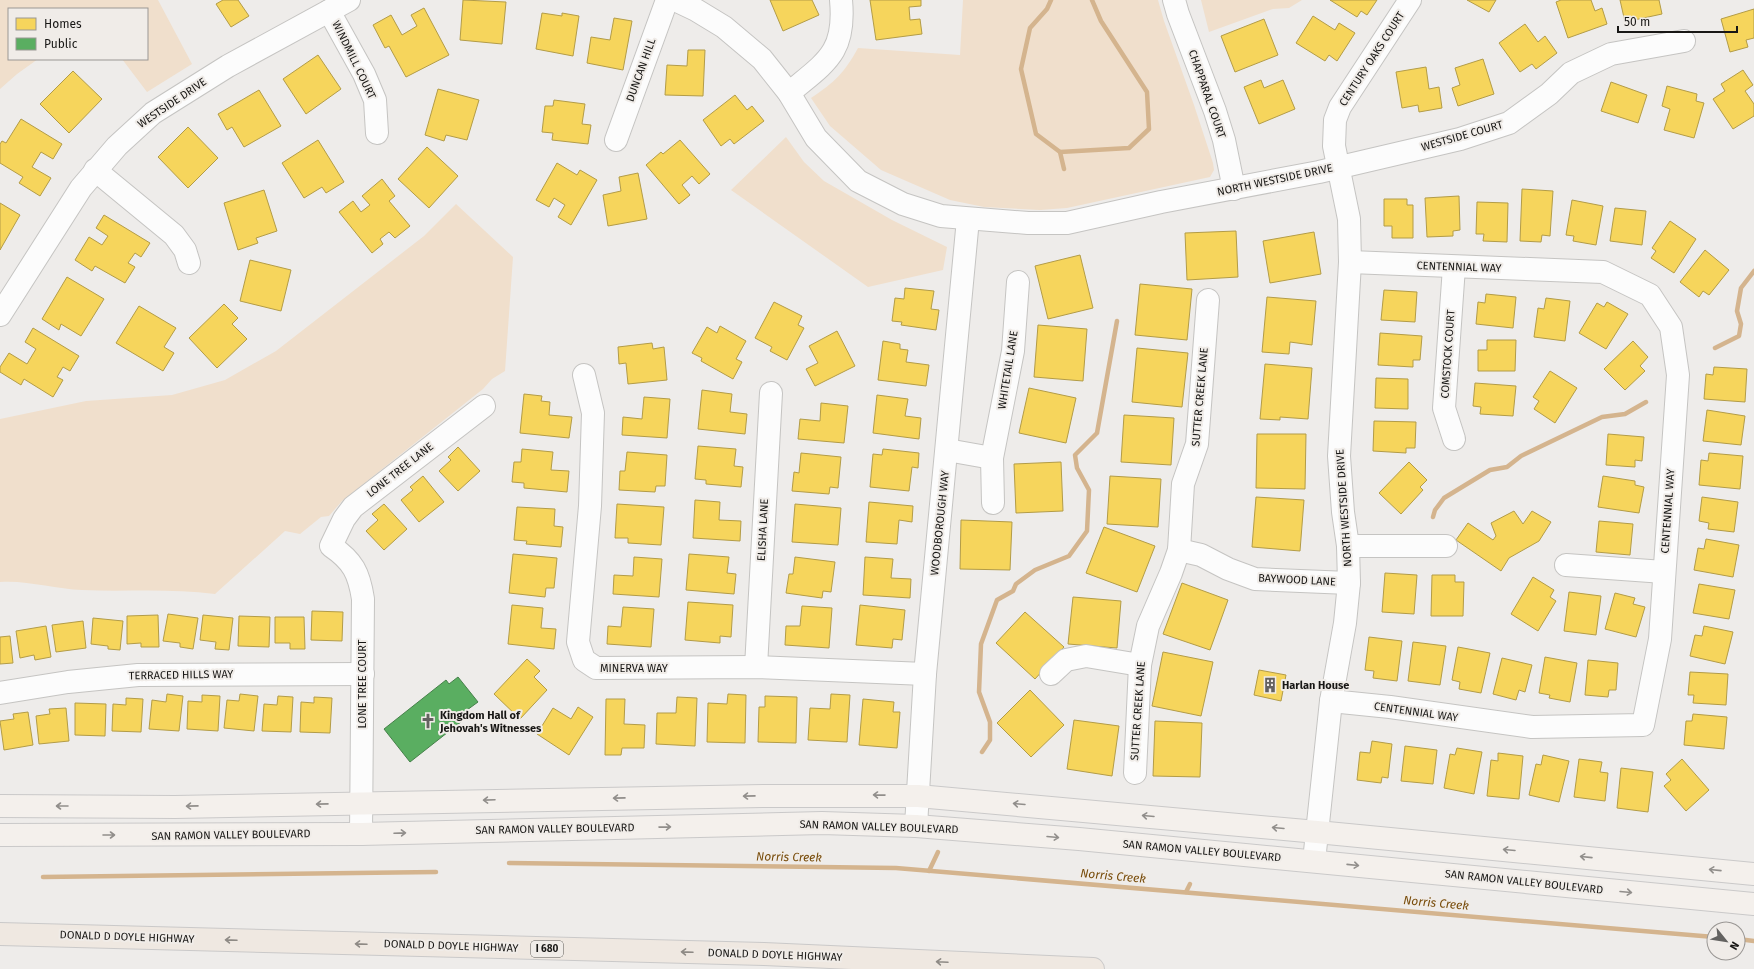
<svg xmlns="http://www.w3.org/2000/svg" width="1754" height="969" viewBox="0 0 1754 969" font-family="'Fira Sans',sans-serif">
<rect width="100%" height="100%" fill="#eeecea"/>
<!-- green -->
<g fill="#f0dfcc">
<polygon points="0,0 158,0 192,64 147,92 122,59 147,59 147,9 9,9 9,59 38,59 17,74 0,89"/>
<path d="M963 0H1158L1164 21 1194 105 1213 163 1214 170 1210 177 1067 208 1040 210 984 207 950 200 881 170 830 126 811 98C834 83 845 72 858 48L960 55Z"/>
<polygon points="1201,0 1302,0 1289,8 1273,9 1209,32"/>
<polygon points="786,137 804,162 824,181 892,220 947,247 943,270 868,287 731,190"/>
<path d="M456 204 513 257 505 371 492 379 483 389 342 501 329 516 321 517 300 534 285 531 215 594C171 588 126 592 82 590 55 589 27 580 0 582V419L86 401 172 395 225 380 276 351 424 236Z"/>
</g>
<!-- homes -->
<g fill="#f6d55c" stroke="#b39c47">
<polygon points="223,0 238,0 249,16 231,27 216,4"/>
<polygon points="463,0 506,2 502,44 460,40"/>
<polygon points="770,0 812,0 819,15 783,31"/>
<polygon points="870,0 921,0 921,6 909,7 910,20 920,19 922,34 876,40"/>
<polygon points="1330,0 1377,0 1367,15 1361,11 1357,17"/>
<polygon points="1467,0 1496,0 1489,12"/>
<polygon points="1561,0 1591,0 1595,11 1602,8 1607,24 1568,38 1556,2"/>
<polygon points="1620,0 1659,0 1662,14 1625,22"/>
<polygon points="424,8 449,55 406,77 389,46 385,48 373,25 391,15 402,35 417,26 411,15"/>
<polygon points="1754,9 1754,38 1746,40 1748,47 1730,52 1721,19"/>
<polygon points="542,13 562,16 562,13 579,16 573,56 536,49"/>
<polygon points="1313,16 1335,30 1339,23 1355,33 1337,61 1329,55 1325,61 1296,43"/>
<polygon points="614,18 632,21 623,70 587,63 591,37 610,40"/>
<polygon points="1264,19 1278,55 1235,72 1221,36"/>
<polygon points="1525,24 1538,42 1545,36 1557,53 1536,69 1532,64 1520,72 1499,43"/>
<polygon points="688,50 705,50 703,96 665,95 667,65 687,66"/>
<polygon points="318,55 341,89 306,114 283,79"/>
<polygon points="1483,59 1494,94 1458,106 1452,88 1460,85 1455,68"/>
<polygon points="1426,67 1429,89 1439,87 1442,108 1419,112 1418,105 1402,108 1396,72"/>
<polygon points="1743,70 1753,85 1745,91 1754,104 1754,116 1733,129 1713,99 1725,91 1721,84"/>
<polygon points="73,71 102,99 69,133 40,104"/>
<polygon points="1261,80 1264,88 1283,80 1295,109 1259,124 1244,87"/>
<polygon points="1611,82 1647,95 1638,123 1601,111"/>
<polygon points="1667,86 1697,94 1696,101 1704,103 1694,138 1664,130 1670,109 1662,106"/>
<polygon points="438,89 479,100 467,140 446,135 444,141 425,135"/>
<polygon points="259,90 281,126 244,147 232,127 227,130 218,114"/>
<polygon points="735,95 747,110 752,106 764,121 734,144 730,139 721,146 703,120"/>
<polygon points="554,100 585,104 582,124 591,125 588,144 552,140 553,133 542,132 545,106 553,106"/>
<polygon points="21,119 62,144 53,159 41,152 32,167 51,178 40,196 19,183 23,177 0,163 0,144 2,141 6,143"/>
<polygon points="188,127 218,158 188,188 158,157"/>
<polygon points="318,140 344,182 326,193 322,187 304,198 282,163"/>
<polygon points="680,140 710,174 699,184 692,176 682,185 690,195 679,204 646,165 661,152 663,154"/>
<polygon points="427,147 458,176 429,208 398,179"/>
<polygon points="557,163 577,175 580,170 597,180 571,225 558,217 565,205 554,198 549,207 536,200"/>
<polygon points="638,173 647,219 608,226 603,195 621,191 619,177"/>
<polygon points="382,179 395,196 389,201 410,226 395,238 389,232 380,239 383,244 372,253 339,212 353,201 361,212 370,205 362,196"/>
<polygon points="1522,189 1553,191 1550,236 1542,235 1541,242 1520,241"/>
<polygon points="264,190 277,231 256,238 258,243 238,250 224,203"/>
<polygon points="1459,196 1460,230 1453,231 1453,236 1427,237 1425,198"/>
<polygon points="1384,199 1407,199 1407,205 1413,205 1413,238 1392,238 1392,226 1384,226"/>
<polygon points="1572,200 1603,206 1596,245 1573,241 1574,236 1566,235"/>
<polygon points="1477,202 1508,203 1507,242 1483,241 1484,234 1476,234"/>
<polygon points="0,203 20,215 0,250"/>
<polygon points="1615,208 1646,211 1642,245 1610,241"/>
<polygon points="104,215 150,243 141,257 135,253 128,263 135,267 125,283 95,266 92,271 75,260 89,237 102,245 108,236 96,228"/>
<polygon points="1670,221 1696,239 1674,273 1651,258 1656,251 1652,248"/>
<polygon points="1236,231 1238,277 1187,280 1185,233"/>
<polygon points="1314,232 1321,274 1270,283 1263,241"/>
<polygon points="1705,250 1729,270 1709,295 1703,291 1699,297 1680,282"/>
<polygon points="1080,255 1093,308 1048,319 1035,266"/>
<polygon points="250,260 291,270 281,311 240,301"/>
<polygon points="67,277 104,299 81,336 61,324 59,330 42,319"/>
<polygon points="1140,284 1192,289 1187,340 1135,335"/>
<polygon points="905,288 934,291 931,309 939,310 936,330 901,325 902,322 892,321 895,298 904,299"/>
<polygon points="1384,290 1417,292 1415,322 1381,320"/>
<polygon points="1486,294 1516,297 1513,328 1476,324 1478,302 1485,303"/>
<polygon points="1267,297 1316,301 1312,345 1290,342 1289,354 1262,352"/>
<polygon points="1546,298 1570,301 1565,341 1534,337 1538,308 1544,309"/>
<polygon points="774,302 802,316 798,325 804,328 787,360 770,351 772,347 755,338"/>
<polygon points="1607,302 1628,314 1606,349 1579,333 1597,303 1604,307"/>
<polygon points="224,304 238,318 232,324 247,339 217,368 189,338"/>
<polygon points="139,306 176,328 164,347 174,353 163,371 116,343"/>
<polygon points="1038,325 1087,329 1083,381 1034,377"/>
<polygon points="720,326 746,341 736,359 742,362 733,379 701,361 702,358 692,353 707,327 717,333"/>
<polygon points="33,328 79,356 70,371 63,367 57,377 63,380 53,397 24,379 21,385 0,372 0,367 9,353 27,364 36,349 25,342"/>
<polygon points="837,331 855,366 815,386 806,369 818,363 809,346"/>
<polygon points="1380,333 1422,336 1420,360 1413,360 1413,367 1378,365"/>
<polygon points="1487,340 1516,340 1515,371 1478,371 1478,350 1487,350"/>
<polygon points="883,341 900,344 900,349 908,350 906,362 929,365 926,386 878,380"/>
<polygon points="1633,341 1648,357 1640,366 1645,371 1625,390 1604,369"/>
<polygon points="652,343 653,349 664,347 667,380 628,384 626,363 619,364 618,347"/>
<polygon points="1137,348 1188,353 1182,407 1132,402"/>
<polygon points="1265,364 1312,368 1308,419 1280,417 1280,420 1260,419"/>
<polygon points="1714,367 1747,369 1745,402 1704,399 1706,374 1713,375"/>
<polygon points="1550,371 1577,388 1555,423 1534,409 1539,401 1533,397"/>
<polygon points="1376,378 1408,379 1408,409 1375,408"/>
<polygon points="1475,383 1516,386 1513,416 1480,414 1481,407 1473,406"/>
<polygon points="1029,388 1076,398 1066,443 1019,433"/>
<polygon points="702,390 732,394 730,412 747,414 745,434 698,429"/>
<polygon points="524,394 542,396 541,401 550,402 549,415 572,417 569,438 520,433"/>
<polygon points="877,395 908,399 905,416 921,418 919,439 873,433"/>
<polygon points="644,397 670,399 667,438 622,435 623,417 642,419"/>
<polygon points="821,403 848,406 844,443 798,439 800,419 820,421"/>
<polygon points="1707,410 1745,416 1741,445 1703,441"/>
<polygon points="1124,415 1174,418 1171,465 1121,462"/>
<polygon points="1374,421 1416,422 1415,448 1406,448 1406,453 1373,451"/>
<polygon points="1257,434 1306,434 1305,489 1256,488"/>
<polygon points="1608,434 1644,437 1642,461 1635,460 1635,467 1606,465"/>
<polygon points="698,446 736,449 734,466 743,467 741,487 706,484 706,480 695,479"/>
<polygon points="458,447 480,471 458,491 439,471 451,460 448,457"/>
<polygon points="522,449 553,452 551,470 569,471 567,492 524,488 524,483 512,482 514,462 521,462"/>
<polygon points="883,449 919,453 918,468 912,467 909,491 870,487 873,454 882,455"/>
<polygon points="627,452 667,455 665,486 656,486 655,492 619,490 620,471 625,471"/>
<polygon points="801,453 841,457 838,488 830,487 829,494 792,491 794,472 799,473"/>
<polygon points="1709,453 1743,456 1740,489 1699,485 1701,460 1708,461"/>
<polygon points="1061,462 1063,511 1016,513 1014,464"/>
<polygon points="1409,462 1427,480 1420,487 1423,490 1401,514 1379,493"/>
<polygon points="423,476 444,502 419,522 401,500 413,490 410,487"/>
<polygon points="1110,476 1161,479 1158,527 1107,524"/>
<polygon points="1603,476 1635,481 1635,485 1644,487 1639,513 1598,507"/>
<polygon points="1256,497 1304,500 1300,551 1252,547"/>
<polygon points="1702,497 1738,502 1734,532 1708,529 1709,523 1699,521"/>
<polygon points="695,500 720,502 719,520 741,521 740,541 693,538"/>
<polygon points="869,502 913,506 912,522 899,520 897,544 866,542"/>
<polygon points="384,504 407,529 384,550 366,531 378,520 372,514"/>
<polygon points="617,504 664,507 661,545 628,543 628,538 615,538"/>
<polygon points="795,504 841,508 838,545 792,542"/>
<polygon points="517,507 555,509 554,526 563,527 561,547 526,544 527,541 514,540"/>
<polygon points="1514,511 1523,524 1532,511 1551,522 1539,541 1509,558 1501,571 1456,540 1468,523 1493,540 1496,536 1491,523"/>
<polygon points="961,520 1012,522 1010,570 960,569"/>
<polygon points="1599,521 1633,524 1630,555 1596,552"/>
<polygon points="1104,527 1155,546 1137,592 1086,573"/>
<polygon points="1706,539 1739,545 1733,577 1694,570 1698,548 1704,549"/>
<polygon points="513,554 557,558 554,588 546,588 545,597 509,593"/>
<polygon points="689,554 729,557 727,573 736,574 734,594 686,590"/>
<polygon points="634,557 662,559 659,597 613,594 614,575 633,576"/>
<polygon points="795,557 835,562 831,592 823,591 822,598 786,593 789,574 793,574"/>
<polygon points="865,557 893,559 891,578 911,579 910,598 863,595"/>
<polygon points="1385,573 1417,575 1414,614 1382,612"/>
<polygon points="1432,575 1455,575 1455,582 1464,582 1463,616 1431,616"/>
<polygon points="1533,577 1554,590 1550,597 1556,601 1538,631 1511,614"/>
<polygon points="1182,583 1228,600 1210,650 1163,634"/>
<polygon points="1699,584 1735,590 1729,619 1693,613"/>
<polygon points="1569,592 1601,596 1596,635 1564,631"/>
<polygon points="1615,593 1635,598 1633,604 1645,607 1636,637 1605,629"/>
<polygon points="1073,597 1121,601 1117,648 1068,644"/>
<polygon points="688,602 733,605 731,637 720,636 720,643 685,640"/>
<polygon points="512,605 543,608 541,628 556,629 554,649 508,644"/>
<polygon points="860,605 905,610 902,640 893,639 892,648 856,645"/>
<polygon points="802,606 832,608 829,648 785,645 786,626 800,626"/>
<polygon points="623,607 654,609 651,647 607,644 608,626 621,627"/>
<polygon points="312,611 343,612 342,641 311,640"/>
<polygon points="1025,612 1064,647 1035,679 996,643"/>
<polygon points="168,614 198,618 193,649 180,647 180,643 163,641"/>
<polygon points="158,615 159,647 141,647 141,643 127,644 127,616"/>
<polygon points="203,615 233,618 229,650 215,649 216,642 200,640"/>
<polygon points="239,616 270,617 269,647 238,646"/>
<polygon points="275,617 304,617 305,649 290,649 290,643 275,643"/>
<polygon points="93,618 123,621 120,650 108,649 108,646 91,644"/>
<polygon points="83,621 86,648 56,652 52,625"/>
<polygon points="46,626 51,657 35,660 34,655 20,658 16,631"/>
<polygon points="1704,626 1733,632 1725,664 1690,656 1695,635 1702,636"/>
<polygon points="10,636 13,663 0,664 0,637"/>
<polygon points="1369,637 1402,641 1397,681 1373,678 1374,671 1365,670"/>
<polygon points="1413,642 1446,646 1440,685 1408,681"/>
<polygon points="1458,647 1490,653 1481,693 1459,689 1460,682 1452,680"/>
<polygon points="1163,652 1213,662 1201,716 1152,706"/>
<polygon points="1545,657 1577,663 1570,702 1549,698 1550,695 1539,693"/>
<polygon points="1502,658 1532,665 1525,692 1519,690 1516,700 1493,694"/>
<polygon points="527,659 540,671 534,677 547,690 520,719 494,694"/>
<polygon points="1588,660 1618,663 1616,690 1609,690 1608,697 1585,695"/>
<polygon points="1259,670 1286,675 1281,701 1254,695"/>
<polygon points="1690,672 1728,674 1726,705 1693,703 1694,695 1688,695"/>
<polygon points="1030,690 1064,725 1031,757 997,723"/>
<polygon points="167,694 183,696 179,731 149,729 152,700 166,702"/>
<polygon points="240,694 258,696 254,731 224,728 227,700 239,701"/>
<polygon points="728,694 746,695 745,743 707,742 708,703 727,704"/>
<polygon points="831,694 850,695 847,742 808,740 810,708 830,709"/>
<polygon points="202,695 220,696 218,731 187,729 188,701 202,702"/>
<polygon points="278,696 293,697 291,732 262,731 264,704 277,705"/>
<polygon points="765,696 797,697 796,743 758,742 759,707 765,707"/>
<polygon points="314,697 332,698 330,733 300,732 301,702 314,703"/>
<polygon points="677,697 697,698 695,746 656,744 657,713 676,713"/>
<polygon points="126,698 143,699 141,732 112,731 113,704 126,705"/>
<polygon points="606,699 625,699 624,724 645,725 644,748 622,748 621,755 605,755"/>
<polygon points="863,699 894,702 893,712 900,712 897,748 859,745"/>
<polygon points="75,703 106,704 105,736 75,735"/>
<polygon points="578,707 593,717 569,755 537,734 553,708 571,719"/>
<polygon points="66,708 69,741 39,744 36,716 50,714 49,709"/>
<polygon points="28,712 33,745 4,750 0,721 14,719 13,714"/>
<polygon points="1693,714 1727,717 1724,749 1684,745 1686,721 1692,721"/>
<polygon points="1074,720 1119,726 1112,776 1067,769"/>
<polygon points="1155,721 1202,723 1200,777 1153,776"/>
<polygon points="1372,741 1392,744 1388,778 1382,777 1381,783 1357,780 1360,752 1370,753"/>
<polygon points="1405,746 1437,750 1433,784 1401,781"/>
<polygon points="1457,748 1482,752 1474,794 1444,788 1450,754 1455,755"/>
<polygon points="1498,753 1523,756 1519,799 1487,796 1491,760 1498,761"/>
<polygon points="1543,755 1569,761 1559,802 1529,795 1536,764 1541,765"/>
<polygon points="1579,759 1602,762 1600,772 1608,773 1605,801 1574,797"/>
<polygon points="1682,759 1709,790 1686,811 1664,786 1671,780 1666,774"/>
<polygon points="1621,768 1653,772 1648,812 1617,808"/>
</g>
<!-- public -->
<polygon fill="#5aae61" stroke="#46814a" points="458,677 478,702 467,710 471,714 410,762 384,729 446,680 449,684"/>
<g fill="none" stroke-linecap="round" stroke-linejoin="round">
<!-- stream -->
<g stroke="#d4b48e" stroke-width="4.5">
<polyline points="1051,0 1047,9 1030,28 1021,69 1036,134 1060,152 1064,169"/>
<polyline points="1060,152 1129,148 1149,129 1147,92 1101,21 1092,0"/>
<polyline points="1715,348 1739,336 1741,324 1737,311 1741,288 1754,271"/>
<polyline points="1433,517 1435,510 1444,498 1490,470 1507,467 1521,456 1602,417 1625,414 1646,402"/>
<polyline points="982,752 990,740 990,722 979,692 981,644 997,600 1013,591 1016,584 1035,570 1069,556 1087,531 1089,490 1077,468 1075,455 1097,433 1117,321"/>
<polyline points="509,863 896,868 1714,937"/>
<polyline points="929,871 938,852"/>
<polyline points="43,877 436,872"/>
<polyline points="1186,892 1190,884"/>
<polyline points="1738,939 1754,941"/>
</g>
<!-- minor casing -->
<g stroke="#c5c4c2" stroke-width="24">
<g id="minor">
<polyline points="675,0 696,10 724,27 762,59 789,93 816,138 858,181 903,204 941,216 1028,223 1067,223 1161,202 1319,172 1460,139 1509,123 1549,94 1571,73 1611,54 1684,41"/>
<polyline points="1174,0 1178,14 1215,111 1224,140 1234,189"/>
<polyline points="329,11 364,74 375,100 377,133"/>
<path d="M789 93C826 62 846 53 841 0"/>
<polyline points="616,140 667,0"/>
<polyline points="95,170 174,235 185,250 189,263"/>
<polyline points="1454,267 1444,408 1454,439"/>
<polyline points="0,315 81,188 117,146 153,113 228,66 349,0"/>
<polyline points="584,375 593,413 590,506 578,642 584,660 596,668 756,667 925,674"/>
<polyline points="947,450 992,458"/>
<polyline points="993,503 992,458 1013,351 1018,282"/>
<polyline points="1348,546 1446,546"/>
<polyline points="1179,550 1201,555 1228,569 1255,579 1349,583"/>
<polyline points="1566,565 1664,572"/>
<polyline points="756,667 771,393"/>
<polyline points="1051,674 1066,660 1086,656 1140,665"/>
<polyline points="0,693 68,682 138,675 363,674"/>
<polyline points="1331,701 1390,707 1532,727 1643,725 1660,639 1678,375 1671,327 1650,295 1603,272 1350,262"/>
<polyline points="1135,773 1140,665 1148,626 1171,573 1179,550 1183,484 1197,444 1208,300"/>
<polyline points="916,826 925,674 968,219"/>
<path d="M361 834 363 599C359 573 353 561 331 546L344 519 353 507 484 406"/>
<polyline points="1314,861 1331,701 1345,623 1349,583 1348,546 1343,512 1339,456 1350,262 1349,219 1334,146 1335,120 1340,107 1410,0"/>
</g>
</g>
<!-- major casing -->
<g stroke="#cac9c9" stroke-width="24">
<g id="major">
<polyline points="0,806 175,807 763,796 918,796 1317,832 1754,874"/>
<polyline points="0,835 361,834 822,823 916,826 1079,839 1754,904"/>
</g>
</g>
<!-- highway casing -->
<g stroke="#cac9c9" stroke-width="24">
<polyline id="highway" points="0,934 764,954 1093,969"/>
</g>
<!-- minor -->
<use href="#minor" stroke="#fcfcfc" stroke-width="22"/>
<!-- major -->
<use href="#major" stroke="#f4f0ec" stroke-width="22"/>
<!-- highway -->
<use href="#highway" stroke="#efe8e1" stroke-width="22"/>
</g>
<!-- one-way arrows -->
<defs><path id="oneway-shaft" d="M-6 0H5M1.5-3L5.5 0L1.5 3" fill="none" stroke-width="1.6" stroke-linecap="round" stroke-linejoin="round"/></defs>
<g stroke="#918e8b">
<use href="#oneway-shaft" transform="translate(879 795) rotate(-179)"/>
<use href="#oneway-shaft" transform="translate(749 796) rotate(179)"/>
<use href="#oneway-shaft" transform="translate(619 798) rotate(179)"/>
<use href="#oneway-shaft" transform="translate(489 800) rotate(178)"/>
<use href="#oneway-shaft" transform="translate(322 804) rotate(179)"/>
<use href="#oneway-shaft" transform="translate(1019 804) rotate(-175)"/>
<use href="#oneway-shaft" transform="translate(62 806) rotate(-180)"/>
<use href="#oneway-shaft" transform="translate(192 806) rotate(179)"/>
<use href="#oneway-shaft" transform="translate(1148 816) rotate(-175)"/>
<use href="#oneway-shaft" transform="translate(665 827) rotate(-1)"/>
<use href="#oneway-shaft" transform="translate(1278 828) rotate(-175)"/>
<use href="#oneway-shaft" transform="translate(400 833) rotate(-2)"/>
<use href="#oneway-shaft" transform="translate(109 835)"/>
<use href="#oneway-shaft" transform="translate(1053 837) rotate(5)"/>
<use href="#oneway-shaft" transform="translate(1509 850) rotate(-175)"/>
<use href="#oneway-shaft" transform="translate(1586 857) rotate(-174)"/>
<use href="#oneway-shaft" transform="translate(1353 865) rotate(6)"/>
<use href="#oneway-shaft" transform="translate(1715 870) rotate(-174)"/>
<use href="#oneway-shaft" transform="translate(1626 892) rotate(5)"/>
</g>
<g stroke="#8e8a85">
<use href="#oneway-shaft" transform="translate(231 940) rotate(-178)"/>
<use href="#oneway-shaft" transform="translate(361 944) rotate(-178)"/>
<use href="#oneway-shaft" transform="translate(687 952) rotate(-178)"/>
<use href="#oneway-shaft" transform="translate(942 962) rotate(-177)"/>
</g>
<!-- icons -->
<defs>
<g id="building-bare" transform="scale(1.2)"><path d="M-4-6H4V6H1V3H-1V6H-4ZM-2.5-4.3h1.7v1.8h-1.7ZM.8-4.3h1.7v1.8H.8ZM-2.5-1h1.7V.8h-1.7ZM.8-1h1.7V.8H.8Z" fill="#636260" stroke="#f0ece8" stroke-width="2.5" paint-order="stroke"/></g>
<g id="church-bare" transform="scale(1.2)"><path d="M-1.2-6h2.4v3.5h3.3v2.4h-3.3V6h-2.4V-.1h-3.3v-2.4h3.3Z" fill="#636260" stroke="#f0ece8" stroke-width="2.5" paint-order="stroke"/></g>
</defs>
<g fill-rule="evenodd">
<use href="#building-bare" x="1270" y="685"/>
<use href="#church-bare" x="428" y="721"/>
</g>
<g text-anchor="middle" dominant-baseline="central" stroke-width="4" stroke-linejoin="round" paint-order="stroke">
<!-- shield labels -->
<rect fill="#f0ece8" stroke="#595754" stroke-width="1" x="531" y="941" width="32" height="16" rx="3"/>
<g font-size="10" font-weight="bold" fill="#181715">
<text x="547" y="949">I 680</text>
</g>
<!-- street labels -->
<g font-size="11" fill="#181715" stroke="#f0ece8">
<text transform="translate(1372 59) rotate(-57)">CENTURY OAKS COURT</text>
<text transform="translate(354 60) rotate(64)">WINDMILL COURT</text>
<text transform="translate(641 70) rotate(-70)">DUNCAN HILL</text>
<text transform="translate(1207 94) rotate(71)">CHAPPARAL COURT</text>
<text transform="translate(172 103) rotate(-34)">WESTSIDE DRIVE</text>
<text transform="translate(1462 136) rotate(-16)">WESTSIDE COURT</text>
<text transform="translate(1275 180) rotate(-12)">NORTH WESTSIDE DRIVE</text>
<text transform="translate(1459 267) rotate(2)">CENTENNIAL WAY</text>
<text transform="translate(1448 354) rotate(-86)">COMSTOCK COURT</text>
<text transform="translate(1008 370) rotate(-81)">WHITETAIL LANE</text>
<text transform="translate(1200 397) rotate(-85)">SUTTER CREEK LANE</text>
<text transform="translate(400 470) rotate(-38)">LONE TREE LANE</text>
<text transform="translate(1344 508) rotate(-94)">NORTH WESTSIDE DRIVE</text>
<text transform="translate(1668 511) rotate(-86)">CENTENNIAL WAY</text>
<text transform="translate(940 523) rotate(-84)">WOODBOROUGH WAY</text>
<text transform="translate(763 530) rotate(-87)">ELISHA LANE</text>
<text transform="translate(1297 580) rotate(3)">BAYWOOD LANE</text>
<text x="634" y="668">MINERVA WAY</text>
<text transform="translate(181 675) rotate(-1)">TERRACED HILLS WAY</text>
<text transform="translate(362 684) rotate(-90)">LONE TREE COURT</text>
<text transform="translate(1138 711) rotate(-86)">SUTTER CREEK LANE</text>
<text transform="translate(1416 712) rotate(8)">CENTENNIAL WAY</text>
<text transform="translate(879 827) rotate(2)">SAN RAMON VALLEY BOULEVARD</text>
<text transform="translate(555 829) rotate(-1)">SAN RAMON VALLEY BOULEVARD</text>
<text transform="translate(231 835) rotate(-1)">SAN RAMON VALLEY BOULEVARD</text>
<text transform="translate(1202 851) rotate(5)">SAN RAMON VALLEY BOULEVARD</text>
<text transform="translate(1524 882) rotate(6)">SAN RAMON VALLEY BOULEVARD</text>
<text transform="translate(127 937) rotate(2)">DONALD D DOYLE HIGHWAY</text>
<text transform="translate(451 946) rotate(2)">DONALD D DOYLE HIGHWAY</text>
<text transform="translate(775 955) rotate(2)">DONALD D DOYLE HIGHWAY</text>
</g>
<!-- poi labels -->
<g font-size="11" font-weight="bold" fill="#181715" stroke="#f0ece8" text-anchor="start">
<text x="1282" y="685">Harlan House</text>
<text x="440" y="715">Kingdom Hall of<tspan x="440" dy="13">Jehovah's Witnesses</tspan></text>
</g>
<!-- water labels -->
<g font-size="12" font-style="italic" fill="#774b09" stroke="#f0ece8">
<text transform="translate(789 857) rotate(1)">Norris Creek</text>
<text transform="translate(1113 876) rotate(5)">Norris Creek</text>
<text transform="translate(1436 903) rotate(5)">Norris Creek</text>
</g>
</g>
<!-- legend -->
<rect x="8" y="8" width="140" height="52" fill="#f0ece8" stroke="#9a9794"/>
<rect x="16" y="18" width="20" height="12" fill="#f6d55c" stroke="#9a9794"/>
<text x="44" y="28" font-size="12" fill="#181715">Homes</text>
<rect x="16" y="38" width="20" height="12" fill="#5aae61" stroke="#9a9794"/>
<text x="44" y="48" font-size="12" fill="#181715">Public</text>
<!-- north arrow -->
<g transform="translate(1726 941) rotate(120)"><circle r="19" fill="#f0ece8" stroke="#9a9794"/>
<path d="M0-3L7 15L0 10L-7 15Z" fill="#636260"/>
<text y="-6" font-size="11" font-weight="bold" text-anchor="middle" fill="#181715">N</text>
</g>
<!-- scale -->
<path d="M1618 26v6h119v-6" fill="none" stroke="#181715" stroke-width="2"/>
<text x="1624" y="26" font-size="12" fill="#181715" stroke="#f0ece8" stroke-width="3" paint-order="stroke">50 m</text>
</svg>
